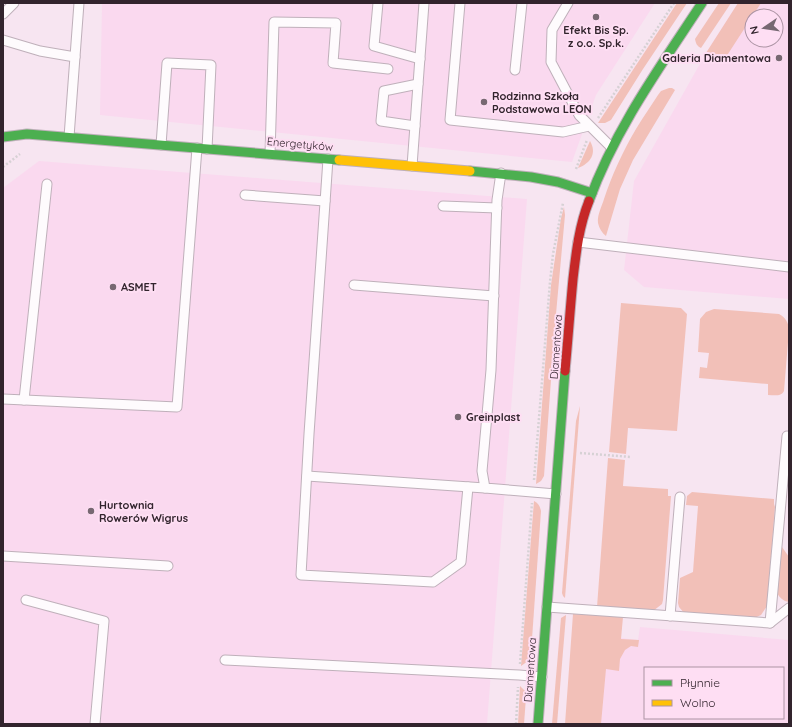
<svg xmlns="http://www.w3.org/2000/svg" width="792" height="727" viewBox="0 0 792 727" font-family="Quicksand,sans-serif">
<rect width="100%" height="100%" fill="#f7e5f1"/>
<!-- built -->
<g fill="#fad9ef" fill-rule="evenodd">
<polygon points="102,3 655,3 596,95 572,162 100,115"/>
<path d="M738 3H789V299L644 287 624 270 634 181 706 53ZM752 16H776V40H752Z"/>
<polygon points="39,161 527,199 487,724 3,724 3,188"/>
<path d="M640 627 789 640V724H570L621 638 638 640ZM645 668H783V718H645Z"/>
</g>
<!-- green -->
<g fill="#f2c0b8">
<polygon points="677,3 687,3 643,69 611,120 605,123 598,123"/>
<path d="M719 3H731L701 48C697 46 696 44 695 39Z"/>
<path d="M738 3H761L726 57C719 63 713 57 706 53Z"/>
<path d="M669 88H672L675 90 633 160 620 189 606 236C602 233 599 228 598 223 597 215 602 206 604 199 612 175 623 151 636 129 643 117 651 106 658 95L661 91Z"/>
<path d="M590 141C597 153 591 163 578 168Z"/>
<polygon points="564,207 565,215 555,325 544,476 541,481 536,484 551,285 561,218"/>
<polygon points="621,303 681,308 687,314 677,431 628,428 626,454 609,452"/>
<path d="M714 309 779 314C785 317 789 323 789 330L784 391C781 397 774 395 768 395V384L699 378 700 367 707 368 709 353 698 352 700 319 706 312Z"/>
<polygon points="580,406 565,598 563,596 562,593 576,421"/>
<polygon points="608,458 625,460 623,486 668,489 668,496 671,496 663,600 662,604 653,611 597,607"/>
<polygon points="692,492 774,499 774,504 775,507 767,606 761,615 752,619 685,614 679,607 678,603 680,578 693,572 698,506 686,505 687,496"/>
<path d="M534 501C538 503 540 506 541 511L531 653 528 661 521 666Z"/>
<path d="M780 547H782L789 557V602C783 601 780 598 777 593Z"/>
<polygon points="573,614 623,617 621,639 639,640 638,647 631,646 625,650 620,659 619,671 606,669 601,724 565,724"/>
<polygon points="566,615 557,724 552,724 561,618"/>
<polygon points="520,686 525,691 526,697 524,724 518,724"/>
</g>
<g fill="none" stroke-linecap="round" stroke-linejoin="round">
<!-- lane casing -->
<g stroke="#bfb0ba" stroke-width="11">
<g id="lane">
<polyline points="378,3 374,46 420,59"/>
<polyline points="460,3 450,120 563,132 589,126"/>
<polyline points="568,3 552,30 551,62 579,115 611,147"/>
<polyline points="3,14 14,3"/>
<polyline points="3,40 40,51 75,57"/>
<polyline points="515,70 522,3"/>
<polyline points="415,126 381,121 384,91 418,84"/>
<polyline points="69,137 79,3"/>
<polyline points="161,145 167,63 211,65 207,149"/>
<polyline points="270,154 274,22 336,23 333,63 388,69"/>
<polyline points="328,159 309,434 301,575 433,582 461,562 468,487"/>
<polyline points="412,166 424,3"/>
<polyline points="501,173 497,200 491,370 482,471 485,488 556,494"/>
<polyline points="245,195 325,201"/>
<polyline points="443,206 497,208"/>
<polyline points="578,242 789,267"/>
<polyline points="354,285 494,296"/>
<polyline points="3,399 177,407 197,148"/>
<polyline points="24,400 47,184"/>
<polyline points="307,476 485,488"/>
<polyline points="3,556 168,566"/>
<polyline points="26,600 104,621 95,724"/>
<polyline points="547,607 770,623 789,608"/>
<polyline points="670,616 680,497"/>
<polyline points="770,623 787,436"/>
<polyline points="225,660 519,675 542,677"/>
</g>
</g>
<!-- fast casing -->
<g stroke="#bfb0ba" stroke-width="11">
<g id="fast">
<polyline points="3,137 27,134 339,160"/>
<polyline points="470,171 531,177 558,182 592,193"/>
<path d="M589 201C615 129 660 67 702 3"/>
<polyline points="538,724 565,371"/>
</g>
</g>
<!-- slow casing -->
<g stroke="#bfb0ba" stroke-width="11">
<polyline id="slow" points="339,160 470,171"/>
</g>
<!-- jam casing -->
<g stroke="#bfb0ba" stroke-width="11">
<path id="jam" d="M565 371C568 340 570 310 573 279 576 253 579 226 589 201"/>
</g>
<!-- path -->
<g stroke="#d6d1d4" stroke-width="2.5" stroke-dasharray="2 2" stroke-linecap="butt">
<polyline points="598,118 674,3"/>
<polyline points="3,167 20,154"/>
<polyline points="576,169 587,140"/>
<polyline points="580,453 631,457"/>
<polyline points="534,480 550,282 553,254 563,203"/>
<polyline points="520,664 532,503"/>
<polyline points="516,724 518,687"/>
</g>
<!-- lane -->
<use href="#lane" stroke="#fefbfd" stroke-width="9"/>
<!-- fast -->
<use href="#fast" stroke="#4caf50" stroke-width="9"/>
<!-- slow -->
<use href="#slow" stroke="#ffc107" stroke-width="9"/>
<!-- jam -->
<use href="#jam" stroke="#c62828" stroke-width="9"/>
</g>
<!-- markers -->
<g fill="#776872" stroke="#fedef3" stroke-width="1.5">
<circle cx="596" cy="17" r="4"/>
<circle cx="779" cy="58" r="4"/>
<circle cx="484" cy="102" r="4"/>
<circle cx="113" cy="287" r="4"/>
<circle cx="458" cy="417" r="4"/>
<circle cx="91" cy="511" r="4"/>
</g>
<g text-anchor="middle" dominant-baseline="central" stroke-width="4" stroke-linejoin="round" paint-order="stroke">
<!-- poi labels -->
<g font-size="11" font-weight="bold" fill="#32242d" stroke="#fedef3" text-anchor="start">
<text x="596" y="30" text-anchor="middle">Efekt Bis Sp.<tspan x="596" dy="13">z o.o. Sp.k.</tspan></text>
<text x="771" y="58" text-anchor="end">Galeria Diamentowa</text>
<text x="492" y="96">Rodzinna Szkoła<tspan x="492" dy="13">Podstawowa LEON</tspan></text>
<text x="121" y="287">ASMET</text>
<text x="466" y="417">Greinplast</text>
<text x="99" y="505">Hurtownia<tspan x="99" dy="13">Rowerów Wigrus</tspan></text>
</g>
<!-- street labels -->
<g font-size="11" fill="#32242d" stroke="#fedef3">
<text transform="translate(300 144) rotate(5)">Energetyków</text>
<text transform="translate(556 347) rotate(-86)">Diamentowa</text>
<text transform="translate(530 670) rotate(-86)">Diamentowa</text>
</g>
</g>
<!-- border -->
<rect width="792" height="727" fill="none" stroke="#32242d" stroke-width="8"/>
<!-- legend -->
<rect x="644" y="667" width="140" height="52" fill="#fedef3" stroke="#ac94a4"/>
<rect x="652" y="680" width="20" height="6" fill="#4caf50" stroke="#ac94a4"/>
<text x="680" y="687" font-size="12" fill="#32242d">Płynnie</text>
<rect x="652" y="700" width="20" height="6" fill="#ffc107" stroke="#ac94a4"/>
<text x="680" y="707" font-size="12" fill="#32242d">Wolno</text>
<!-- north arrow -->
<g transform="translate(764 28) rotate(257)"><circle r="19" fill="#fedef3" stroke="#ac94a4"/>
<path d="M0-3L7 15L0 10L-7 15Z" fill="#776872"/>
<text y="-6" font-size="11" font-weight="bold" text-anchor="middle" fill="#32242d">N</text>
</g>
</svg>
